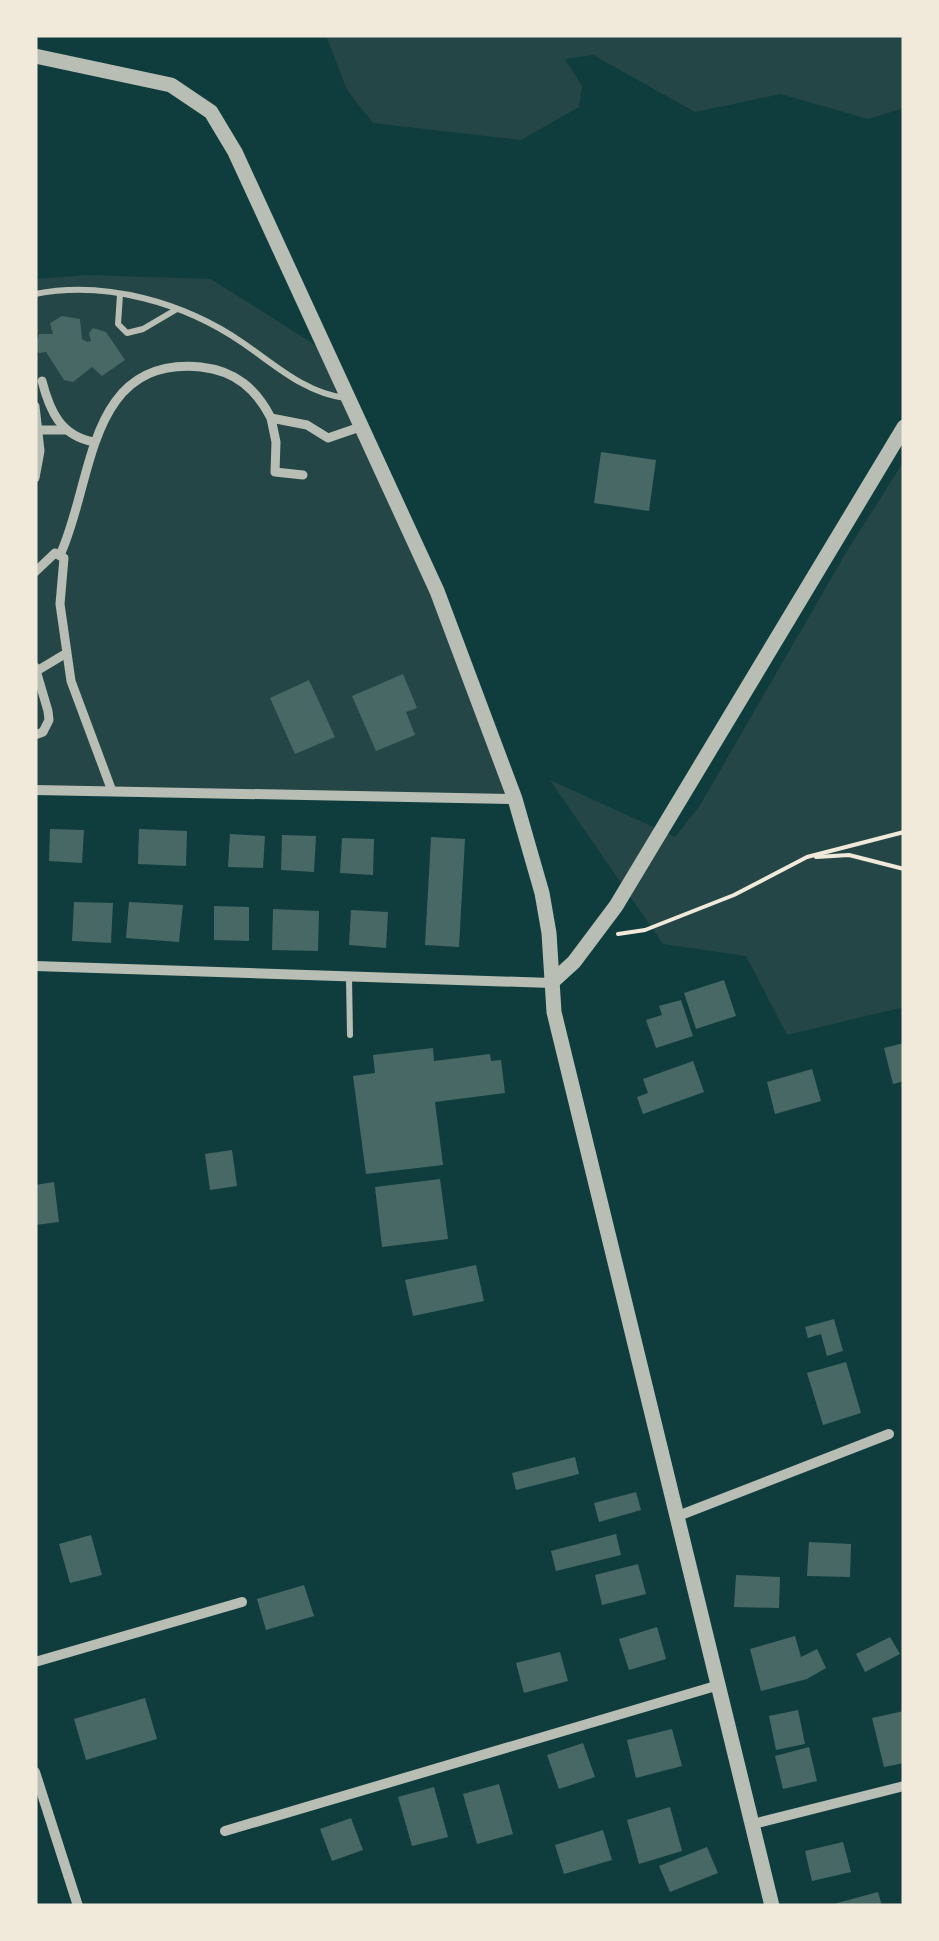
<svg xmlns="http://www.w3.org/2000/svg" width="939" height="1941" viewBox="0 0 939 1941" font-family="Montserrat,sans-serif">
<rect width="100%" height="100%" fill="#0f3d3e"/>
<!-- green -->
<g fill="#244646">
<polygon points="326,35 904,35 904,108 868,119 781,94 695,112 593,55 565,59 582,86 579,107 521,140 373,123 347,90"/>
<polygon points="89,275 211,279 331,355 515,799 35,787 35,279"/>
<polygon points="904,461 904,1007 787,1035 746,956 663,944 550,780 675,837 700,805 847,551"/>
</g>
<!-- building -->
<g fill="#486865">
<polygon points="62,316 80,319 82,339 87,342 91,341 89,333 93,328 106,332 125,360 102,376 92,367 73,382 64,380 46,352 39,353 35,348 39,334 53,334 50,323"/>
<polygon points="601,452 656,460 649,511 594,503"/>
<polygon points="403,674 417,708 406,712 415,735 376,751 352,696"/>
<polygon points="309,680 335,737 295,754 270,698"/>
<polygon points="50,829 84,830 82,863 49,861"/>
<polygon points="139,829 187,831 186,866 138,864"/>
<polygon points="230,834 265,836 263,868 228,867"/>
<polygon points="282,835 316,836 314,872 281,870"/>
<polygon points="431,837 465,839 459,947 425,945"/>
<polygon points="342,838 374,839 373,875 340,873"/>
<polygon points="74,902 113,903 111,943 72,941"/>
<polygon points="129,902 183,905 179,942 126,938"/>
<polygon points="214,906 249,907 249,941 214,940"/>
<polygon points="273,909 319,911 318,951 272,950"/>
<polygon points="351,910 388,912 386,948 349,945"/>
<polygon points="724,980 736,1016 696,1029 684,993"/>
<polygon points="681,1000 693,1036 656,1048 646,1020 662,1015 659,1006"/>
<polygon points="904,1043 904,1081 893,1084 884,1048"/>
<polygon points="433,1048 434,1061 490,1054 491,1061 501,1060 505,1093 435,1102 443,1165 366,1174 353,1076 375,1073 373,1055"/>
<polygon points="693,1061 704,1092 643,1114 637,1097 648,1093 643,1079"/>
<polygon points="812,1069 821,1101 775,1114 767,1082"/>
<polygon points="232,1150 237,1186 210,1190 205,1154"/>
<polygon points="440,1179 448,1239 382,1247 375,1187"/>
<polygon points="54,1182 59,1222 35,1225 35,1185"/>
<polygon points="476,1265 484,1301 413,1316 405,1280"/>
<polygon points="834,1319 843,1351 827,1356 821,1334 808,1338 805,1327"/>
<polygon points="846,1362 861,1413 823,1425 807,1373"/>
<polygon points="575,1457 579,1474 516,1490 512,1473"/>
<polygon points="636,1492 641,1510 599,1522 594,1503"/>
<polygon points="616,1534 621,1555 556,1571 551,1551"/>
<polygon points="91,1535 102,1575 70,1583 59,1544"/>
<polygon points="809,1542 851,1544 850,1577 807,1576"/>
<polygon points="638,1564 646,1594 602,1605 595,1575"/>
<polygon points="736,1575 780,1577 779,1608 734,1607"/>
<polygon points="304,1585 314,1616 266,1630 257,1599"/>
<polygon points="657,1627 666,1659 629,1670 619,1639"/>
<polygon points="795,1636 801,1657 817,1649 826,1668 807,1679 761,1691 750,1649"/>
<polygon points="890,1637 900,1654 865,1672 856,1654"/>
<polygon points="560,1652 568,1681 524,1693 516,1663"/>
<polygon points="145,1698 157,1739 86,1760 74,1719"/>
<polygon points="798,1710 805,1744 776,1750 769,1716"/>
<polygon points="904,1711 904,1763 884,1767 872,1718"/>
<polygon points="672,1729 682,1766 636,1778 627,1740"/>
<polygon points="583,1743 595,1777 559,1789 547,1755"/>
<polygon points="809,1747 817,1781 783,1789 775,1756"/>
<polygon points="499,1784 513,1834 477,1844 463,1794"/>
<polygon points="434,1787 448,1837 412,1846 398,1797"/>
<polygon points="670,1807 682,1851 639,1864 627,1820"/>
<polygon points="351,1818 363,1850 332,1861 320,1829"/>
<polygon points="603,1830 612,1860 564,1874 555,1845"/>
<polygon points="843,1842 851,1872 812,1881 805,1851"/>
<polygon points="707,1847 718,1873 670,1892 659,1866"/>
<polygon points="878,1892 882,1906 831,1906 830,1905"/>
</g>
<g fill="none" stroke-linecap="round" stroke-linejoin="round">
<!-- path -->
<g stroke="#f1e9da" stroke-width="4">
<polyline points="816,857 849,855 904,869"/>
<polyline points="618,934 645,930 734,895 807,857 904,832"/>
</g>
<!-- service -->
<g stroke="#b8beb3" stroke-width="6">
<path d="M35 294C106 280 185 303 243 343 275 365 305 393 345 398"/>
<polyline points="120,295 118,324 127,333 143,329 177,309"/>
<polyline points="349,977 350,1035"/>
</g>
<!-- pedestrian -->
<g stroke="#b8beb3" stroke-width="9">
<path d="M42 381C50 412 61 436 94 442"/>
<polyline points="35,406 40,451 35,478"/>
<polyline points="271,418 276,442 275,472 303,475"/>
<polyline points="35,430 65,430"/>
<path d="M60 555C94 482 86 356 201 367 236 371 256 389 271 418L307 425 328 438 363 426"/>
<polyline points="35,572 55,553 64,558 60,604 71,681 112,791"/>
<polyline points="35,667 48,711 49,720 43,732 35,735"/>
<polyline points="35,672 65,654"/>
</g>
<!-- minor -->
<g stroke="#b8beb3" stroke-width="10">
<polyline points="35,790 515,799"/>
<polyline points="35,966 551,983"/>
<polyline points="678,1516 889,1434"/>
<polyline points="35,1662 242,1602"/>
<polyline points="35,1772 78,1906"/>
<polyline points="753,1824 904,1786"/>
<polyline points="225,1831 719,1685"/>
</g>
<!-- tertiary -->
<g stroke="#b8beb3" stroke-width="15">
<polyline points="35,56 171,85 211,112 235,152 437,591 515,799 542,893 549,933 554,1012 772,1906"/>
<polyline points="551,983 574,962 616,906 904,427"/>
</g>
</g>
<!-- border -->
<rect width="939" height="1941" fill="none" stroke="#f1e9da" stroke-width="75"/>
</svg>
